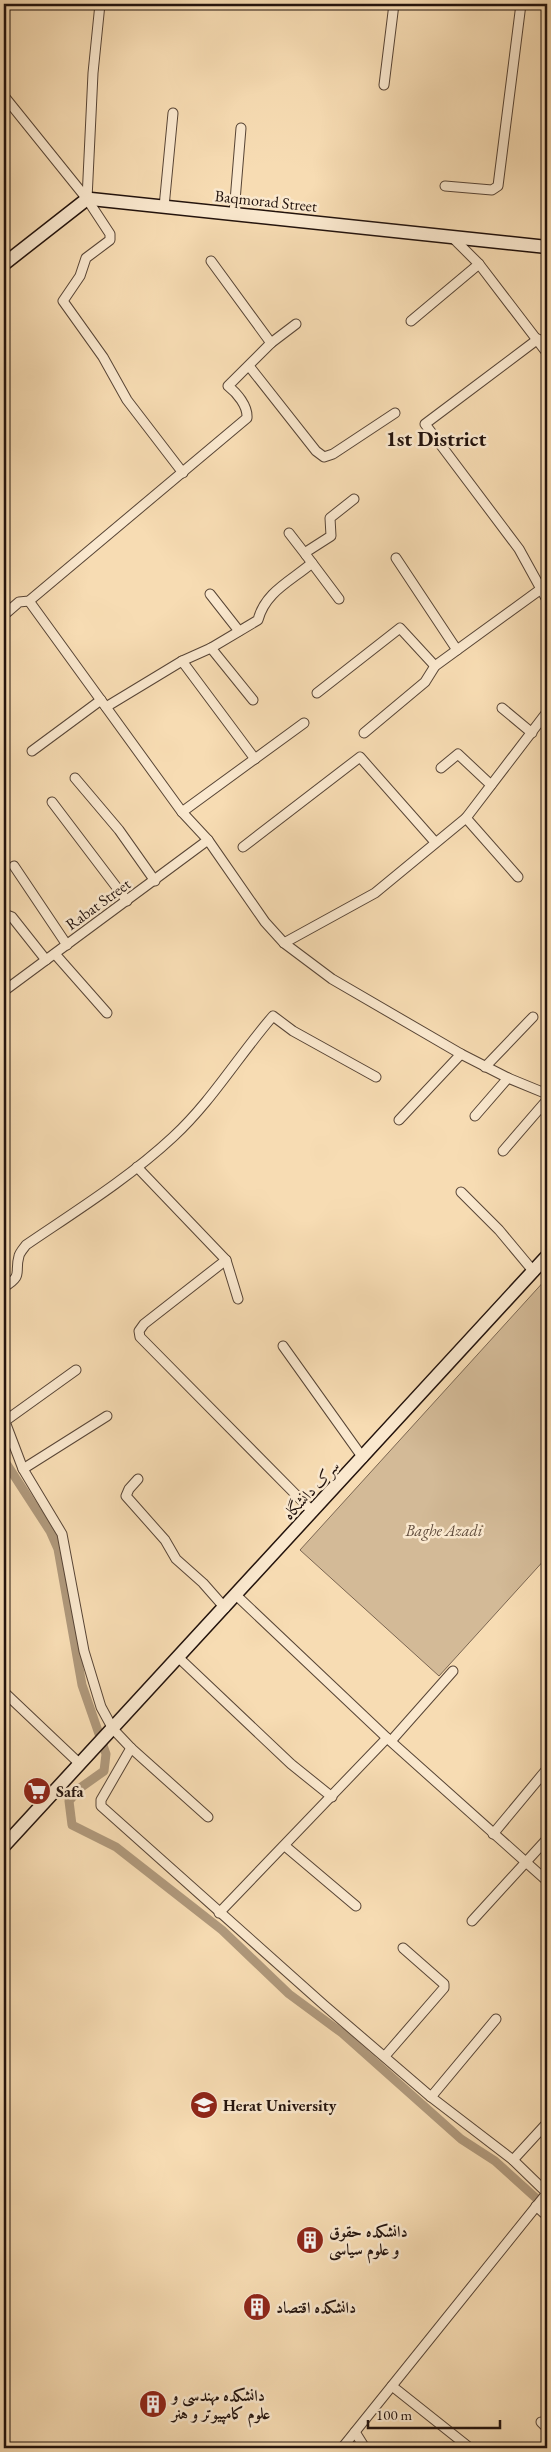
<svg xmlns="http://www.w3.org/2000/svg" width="551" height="2452" viewBox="0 0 551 2452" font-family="'EB Garamond',Amiri,serif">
<rect width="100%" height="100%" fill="#f7dcb3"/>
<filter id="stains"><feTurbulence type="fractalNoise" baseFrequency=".004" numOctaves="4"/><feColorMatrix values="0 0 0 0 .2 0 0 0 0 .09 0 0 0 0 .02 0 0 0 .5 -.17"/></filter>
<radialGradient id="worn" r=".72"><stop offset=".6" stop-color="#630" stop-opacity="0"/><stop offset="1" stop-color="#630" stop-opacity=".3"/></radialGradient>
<!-- green -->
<polygon fill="#d3ba97" stroke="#7b6652" points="547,1278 547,1557 439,1676 300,1550"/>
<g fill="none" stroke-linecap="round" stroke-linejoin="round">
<!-- canal -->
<polyline stroke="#af987b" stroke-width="9" points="4,1460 50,1531 58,1549 82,1685 106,1754 104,1771 80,1788 69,1801 72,1825 116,1847 222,1930 289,1994 342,2033 461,2139 495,2161 547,2208"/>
<!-- street casing -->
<g stroke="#584536" stroke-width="11">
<g id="street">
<polyline points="384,85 394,4"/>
<polyline points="4,96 87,199 110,234 110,240 86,258 80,276 63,301 103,357 127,400 183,473"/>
<polyline points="445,186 492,190 498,186 521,4"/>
<polyline points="87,199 93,73 100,4"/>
<polyline points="164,207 173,113"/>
<polyline points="234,213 241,128"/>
<polyline points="452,237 479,264 547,353"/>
<polyline points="211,261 271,343"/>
<polyline points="411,321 479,264"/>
<polyline points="538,339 425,424 519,549 546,598"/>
<polyline points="249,366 316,451 324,457 333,454 395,413"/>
<polyline points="289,533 306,555"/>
<polyline points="396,558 457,650"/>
<polyline points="210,594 239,631"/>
<polyline points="339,599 306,555 306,552 331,536 330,518 354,499"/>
<polyline points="29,601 182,812 208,840 265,922 284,943 332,979 461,1054 508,1078 547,1094"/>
<path d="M4 615 19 602 29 601 247 418C248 406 237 393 228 386L271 343 296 324"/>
<polyline points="211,648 253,700"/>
<polyline points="182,661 255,759"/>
<polyline points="317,693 400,628 435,666"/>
<path d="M106 707 182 661 211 648 258 620C265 592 291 581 312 563"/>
<polyline points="502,708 532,733"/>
<polyline points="364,733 425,682 435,666 541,589"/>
<polyline points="32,751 101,700"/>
<polyline points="441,768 458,754 491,785"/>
<polyline points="75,778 119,830 155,881"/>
<polyline points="52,802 127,901"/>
<polyline points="182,812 304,723"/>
<polyline points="466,818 518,877"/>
<polyline points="243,847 360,757 435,842"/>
<polyline points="14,866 67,945"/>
<polyline points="4,914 12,917 46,960"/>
<polyline points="284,943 375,893 466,818 547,712"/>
<polyline points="55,954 107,1013"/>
<polyline points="4,991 208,840"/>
<polyline points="485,1067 533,1017"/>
<polyline points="475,1116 508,1078"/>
<polyline points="399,1120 461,1054"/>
<polyline points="503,1151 547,1100"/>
<polyline points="137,1167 226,1260 238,1299"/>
<polyline points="461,1192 499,1230 534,1272"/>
<polyline points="226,1260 144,1324 139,1331 140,1337 313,1512"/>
<path d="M4 1287C24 1275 14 1273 19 1256 20 1252 24 1248 26 1245 76 1211 129 1178 173 1137 212 1101 239 1055 273 1016L293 1031 376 1077"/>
<polyline points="283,1346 363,1458"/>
<polyline points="4,1419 23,1469 62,1534 84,1651 101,1707 113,1729 131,1748 208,1817"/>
<polyline points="5,1421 76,1370"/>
<polyline points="23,1469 107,1416"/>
<polyline points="138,1479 129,1489 126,1496 165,1540 176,1559 203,1583 225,1608"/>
<polyline points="237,1596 387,1738 547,1881"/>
<polyline points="179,1658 291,1764 332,1797"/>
<polyline points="4,1692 80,1764"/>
<polyline points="391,1741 453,1671"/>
<polyline points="131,1748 101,1800 101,1806 324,2005 431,2097 513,2160 547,2193"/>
<polyline points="493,1834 547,1769"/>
<polyline points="285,1846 356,1906"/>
<polyline points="219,1913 387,1738"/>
<polyline points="472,1921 547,1839"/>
<polyline points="385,2056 444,1988 444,1984 403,1948"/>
<polyline points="431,2097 496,2019"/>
<polyline points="513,2160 547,2123"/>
<polyline points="536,2206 547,2216"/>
<polyline points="392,2386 470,2448"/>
<polyline points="541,2422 547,2428"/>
<polyline points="355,2432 365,2448"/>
<polyline points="342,2448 547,2193"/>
</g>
</g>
<!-- secondary casing -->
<g stroke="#23130d" stroke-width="15">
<g id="secondary">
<polyline points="4,264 87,199 91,199 547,247"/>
<polyline points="4,1846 547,1256"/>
</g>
</g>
<!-- street -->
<use href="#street" stroke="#fae8ce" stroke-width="9"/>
<!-- secondary -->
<use href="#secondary" stroke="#fae8ce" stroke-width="12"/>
</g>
<!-- icons -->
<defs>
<g id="supermarket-disc" transform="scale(1.4375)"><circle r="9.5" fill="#8f2418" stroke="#fae8ce"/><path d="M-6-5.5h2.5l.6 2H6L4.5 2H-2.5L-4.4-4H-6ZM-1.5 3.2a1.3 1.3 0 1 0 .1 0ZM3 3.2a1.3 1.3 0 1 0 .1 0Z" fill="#fff"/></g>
<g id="university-disc" transform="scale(1.4375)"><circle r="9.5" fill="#8f2418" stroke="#fae8ce"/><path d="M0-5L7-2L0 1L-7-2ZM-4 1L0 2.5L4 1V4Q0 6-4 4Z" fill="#fff"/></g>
<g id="building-disc" transform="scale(1.4375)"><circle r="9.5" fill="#8f2418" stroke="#fae8ce"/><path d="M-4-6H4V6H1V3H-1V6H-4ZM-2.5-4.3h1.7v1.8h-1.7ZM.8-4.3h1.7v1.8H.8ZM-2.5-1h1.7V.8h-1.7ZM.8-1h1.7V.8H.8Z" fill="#fff"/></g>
</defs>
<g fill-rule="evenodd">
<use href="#supermarket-disc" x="37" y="1791"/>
<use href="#university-disc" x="204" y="2105"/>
<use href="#building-disc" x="310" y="2240"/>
<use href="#building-disc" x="257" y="2307"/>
<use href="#building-disc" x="153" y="2404"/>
</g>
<g text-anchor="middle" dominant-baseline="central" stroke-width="5" stroke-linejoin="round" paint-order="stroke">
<!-- street labels -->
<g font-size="16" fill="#23130d" stroke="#fae8ce">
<text transform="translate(266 201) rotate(6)">Baqmorad Street</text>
<text transform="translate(98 904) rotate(-36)">Rabat Street</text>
<text transform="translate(311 1490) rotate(-47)">سرک دانشگاه</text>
</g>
<!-- park labels -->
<g font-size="16" font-style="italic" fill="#614d3d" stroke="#fae8ce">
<text x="444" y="1530">Baghe Azadi</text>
</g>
<!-- poi labels -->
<g font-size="16" font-weight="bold" fill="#23130d" stroke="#fae8ce" text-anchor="start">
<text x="56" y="1791">Safa</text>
<text x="223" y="2105">Herat University</text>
<text x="329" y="2231">دانشکده حقوق<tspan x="329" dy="18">و علوم سیاسی</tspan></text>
<text x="276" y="2307">دانشکده اقتصاد</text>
<text x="172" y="2395">دانشکده مهندسی و<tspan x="172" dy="18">علوم کامپیوتر و هنر</tspan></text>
</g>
<!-- district labels -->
<g font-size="21" font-weight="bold" fill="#23130d" stroke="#fae8ce">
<text x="436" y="438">1st District</text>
</g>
</g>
<!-- margin -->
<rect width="551" height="2452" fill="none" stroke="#f7dcb3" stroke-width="20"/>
<rect x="5" y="5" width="541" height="2442" fill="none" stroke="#23130d" stroke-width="2.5"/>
<rect x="10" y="10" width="531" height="2432" fill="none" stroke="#23130d"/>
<!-- scale -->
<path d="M368 2420v8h132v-8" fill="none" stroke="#23130d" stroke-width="2.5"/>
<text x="376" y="2420" font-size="15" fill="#23130d" stroke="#fae8ce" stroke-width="4" paint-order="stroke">100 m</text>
<rect width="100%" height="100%" filter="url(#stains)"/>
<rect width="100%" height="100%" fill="url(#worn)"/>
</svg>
